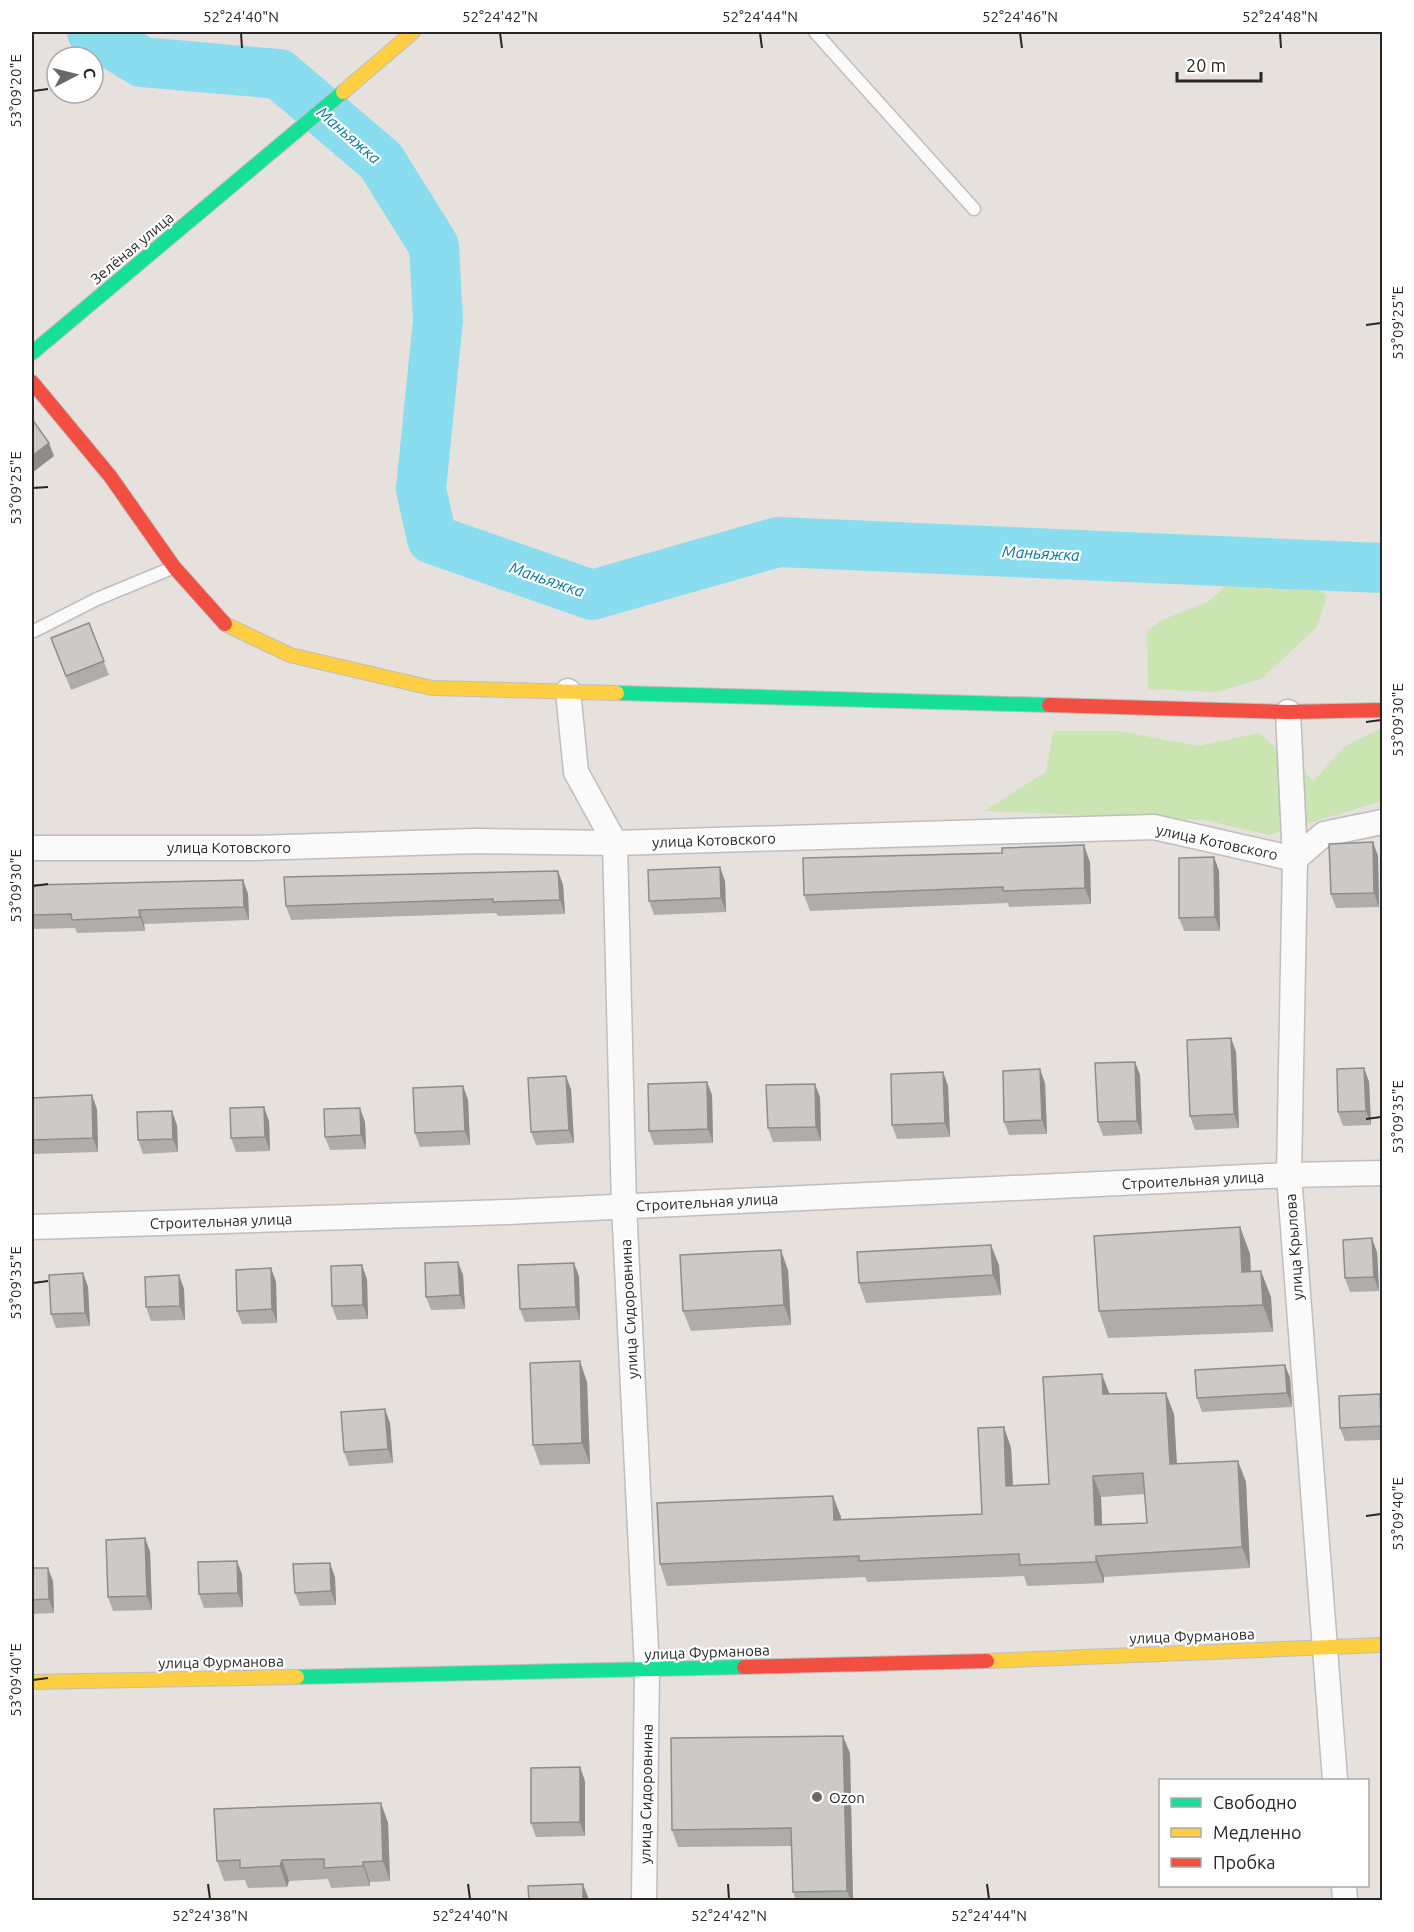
<svg xmlns="http://www.w3.org/2000/svg" width="1414" height="1932" viewBox="0 0 1414 1932" font-family="Ubuntu,sans-serif">
<rect width="100%" height="100%" fill="#e6e1dc"/>
<!-- green -->
<g fill="#cae4b2">
<polygon points="1241,572 1309,577 1327,596 1317,627 1261,679 1216,692 1148,689 1147,631 1162,620 1209,601"/>
<polygon points="1382,728 1382,801 1269,835 1205,820 984,811 1046,772 1053,731 1118,731 1198,746 1259,733 1314,781 1345,746"/>
</g>
<g fill="none" stroke-linecap="round" stroke-linejoin="round">
<!-- river -->
<polyline stroke="#89ddee" stroke-width="50" points="92,32 142,62 279,74 381,161 434,246 438,320 421,489 432,539 592,595 778,542 1382,568"/>
<!-- lane casing -->
<g stroke="#bfbdbe" stroke-width="15">
<g id="lane">
<polyline points="815,32 974,209"/>
<polyline points="32,632 97,599 172,568"/>
</g>
</g>
<!-- street casing -->
<g stroke="#bfbdbe" stroke-width="27">
<g id="street">
<polyline points="568,691 576,772 615,843 624,1206 647,1670 644,1900"/>
<polyline points="1288,712 1295,859 1289,1175 1335,1780"/>
<polyline points="32,848 252,848 475,841 615,843 1154,827 1295,859 1324,834 1382,822"/>
<polyline points="32,1227 507,1212 1289,1175 1382,1173"/>
<polyline points="1344,1886 1345,1900"/>
</g>
</g>
<!-- fast casing -->
<g stroke="#bfbdbe" stroke-width="16">
<g id="fast">
<polyline points="32,353 343,92"/>
<polyline points="617,693 1049,705"/>
<polyline points="297,1677 744,1667"/>
</g>
</g>
<!-- slow casing -->
<g stroke="#bfbdbe" stroke-width="16">
<g id="slow">
<polyline points="343,92 413,32"/>
<polyline points="225,624 290,655 432,688 617,693"/>
<polyline points="987,1661 1382,1645"/>
<polyline points="32,1682 297,1677"/>
</g>
</g>
<!-- jam casing -->
<g stroke="#bfbdbe" stroke-width="16">
<g id="jam">
<polyline points="32,382 110,476 174,567 225,624"/>
<polyline points="1049,705 1288,712 1382,710"/>
<polyline points="744,1667 987,1661"/>
</g>
</g>
<!-- lane -->
<use href="#lane" stroke="#fbfafa" stroke-width="12"/>
<!-- street -->
<use href="#street" stroke="#fbfafa" stroke-width="24"/>
<!-- fast -->
<use href="#fast" stroke="#16e098" stroke-width="14"/>
<!-- slow -->
<use href="#slow" stroke="#ffcf43" stroke-width="14"/>
<!-- jam -->
<use href="#jam" stroke="#f24e42" stroke-width="14"/>
</g>
<!-- wall -->
<g fill="#afadaa" fill-rule="evenodd">
<polygon points="89,623 109,675 71,690 51,638"/>
<polygon points="1378,856 1379,907 1336,908 1331,894"/>
<polygon points="1214,857 1219,871 1220,931 1184,931 1179,918"/>
<polygon points="1090,862 1091,904 1009,907 1008,903 810,911 804,895"/>
<polygon points="558,871 563,885 565,914 498,916 496,913 291,920 286,906"/>
<polygon points="243,880 248,894 249,920 144,924 145,931 77,933 75,928 32,929 32,885"/>
<polygon points="725,881 726,912 654,915 649,901"/>
<polygon points="1231,1038 1236,1052 1239,1128 1195,1130 1190,1116"/>
<polygon points="1135,1062 1140,1075 1142,1134 1103,1136 1098,1122"/>
<polygon points="1364,1068 1369,1082 1371,1125 1343,1126 1338,1112"/>
<polygon points="943,1072 948,1086 950,1137 897,1139 892,1125"/>
<polygon points="707,1082 712,1095 713,1143 654,1145 649,1131"/>
<polygon points="1045,1083 1047,1134 1009,1135 1004,1122"/>
<polygon points="463,1086 468,1100 470,1145 420,1147 415,1133"/>
<polygon points="571,1089 574,1143 536,1145 531,1132"/>
<polygon points="820,1097 821,1141 773,1142 768,1128"/>
<polygon points="32,1098 97,1109 98,1152 32,1154"/>
<polygon points="269,1121 270,1151 236,1152 231,1138"/>
<polygon points="365,1122 366,1149 330,1150 325,1137"/>
<polygon points="177,1125 178,1152 143,1154 138,1140"/>
<polygon points="1240,1227 1250,1254 1251,1271 1271,1297 1273,1332 1108,1338 1099,1311"/>
<polygon points="1377,1252 1379,1291 1350,1292 1345,1278"/>
<polygon points="999,1265 1001,1295 866,1303 859,1283"/>
<polygon points="271,1268 276,1282 277,1323 242,1324 237,1311"/>
<polygon points="788,1270 791,1325 691,1331 683,1311"/>
<polygon points="83,1273 88,1287 90,1326 56,1328 51,1314"/>
<polygon points="179,1275 184,1289 185,1320 151,1321 146,1307"/>
<polygon points="463,1275 465,1309 431,1310 426,1297"/>
<polygon points="579,1276 580,1320 525,1322 520,1309"/>
<polygon points="367,1279 368,1319 337,1320 332,1306"/>
<polygon points="1285,1365 1290,1378 1292,1407 1202,1412 1197,1398"/>
<polygon points="587,1382 590,1464 540,1465 533,1445"/>
<path d="M1109 1394 1174 1414 1177 1464 1246 1482 1250 1568 1104 1577V1583L1027 1586 1024 1576 867 1582 865 1577 667 1586 660 1564 833 1496 841 1519 982 1514 1004 1427 1011 1448 1013 1485 1049 1484ZM1145 1494 1147 1523 1102 1525 1101 1497Z"/>
<polygon points="1380,1394 1383,1402 1383,1440 1345,1441 1340,1428"/>
<polygon points="390,1423 393,1463 349,1466 344,1452"/>
<polygon points="145,1538 150,1552 152,1610 113,1611 108,1597"/>
<polygon points="32,1568 53,1581 54,1613 32,1614"/>
<polygon points="242,1574 243,1607 204,1608 199,1594"/>
<polygon points="335,1577 336,1605 300,1606 295,1593"/>
<polygon points="850,1753 853,1900 796,1900 793,1892 792,1846 678,1847 672,1830"/>
<polygon points="585,1781 585,1836 536,1837 531,1823"/>
<polygon points="381,1803 388,1823 390,1881 370,1882 370,1886 331,1888 328,1879 289,1881 287,1887 248,1888 245,1880 224,1881 217,1861"/>
</g>
<!-- shaded-wall -->
<g fill="#8f8d8b">
<polygon points="49,443 54,456 32,473 32,456"/>
<polygon points="1373,842 1378,856 1379,907 1374,893"/>
<polygon points="1084,845 1090,862 1091,904 1085,888"/>
<polygon points="1214,857 1219,871 1220,931 1215,917"/>
<polygon points="720,867 725,881 726,912 721,898"/>
<polygon points="558,871 563,885 565,914 560,900"/>
<polygon points="243,880 248,894 249,920 244,907"/>
<polygon points="139,910 144,924 145,931 140,917"/>
<polygon points="1231,1038 1236,1052 1239,1128 1234,1114"/>
<polygon points="1135,1062 1140,1075 1142,1134 1137,1121"/>
<polygon points="1364,1068 1369,1082 1371,1125 1366,1111"/>
<polygon points="1040,1069 1045,1083 1047,1134 1042,1120"/>
<polygon points="943,1072 948,1086 950,1137 945,1123"/>
<polygon points="566,1076 571,1089 574,1143 569,1130"/>
<polygon points="707,1082 712,1095 713,1143 708,1129"/>
<polygon points="815,1084 820,1097 821,1141 816,1127"/>
<polygon points="463,1086 468,1100 470,1145 465,1131"/>
<polygon points="92,1095 97,1109 98,1152 93,1138"/>
<polygon points="264,1107 269,1121 270,1151 265,1137"/>
<polygon points="360,1108 365,1122 366,1149 361,1135"/>
<polygon points="172,1111 177,1125 178,1152 173,1139"/>
<polygon points="1240,1227 1250,1254 1252,1298 1242,1272"/>
<polygon points="1372,1238 1377,1252 1379,1291 1374,1277"/>
<polygon points="991,1245 999,1265 1001,1295 993,1275"/>
<polygon points="781,1250 788,1270 791,1325 784,1305"/>
<polygon points="458,1262 463,1275 465,1309 460,1295"/>
<polygon points="574,1263 579,1276 580,1320 576,1307"/>
<polygon points="362,1265 367,1279 368,1319 363,1305"/>
<polygon points="271,1268 276,1282 277,1323 272,1309"/>
<polygon points="1261,1271 1271,1297 1273,1332 1263,1305"/>
<polygon points="83,1273 88,1287 90,1326 85,1313"/>
<polygon points="179,1275 184,1289 185,1320 180,1306"/>
<polygon points="580,1361 587,1382 590,1464 582,1443"/>
<polygon points="1285,1365 1290,1378 1292,1407 1287,1393"/>
<polygon points="1102,1374 1110,1395 1103,1394"/>
<polygon points="1166,1393 1174,1414 1178,1485 1170,1464"/>
<polygon points="1380,1394 1383,1402 1383,1429 1381,1426"/>
<polygon points="385,1409 390,1423 393,1463 388,1449"/>
<polygon points="1004,1427 1011,1448 1014,1507 1006,1486"/>
<polygon points="1238,1461 1246,1482 1250,1568 1242,1547"/>
<polygon points="1093,1476 1101,1497 1103,1547 1095,1525"/>
<polygon points="833,1496 841,1517 842,1541 834,1520"/>
<polygon points="145,1538 150,1552 152,1610 147,1596"/>
<polygon points="1096,1556 1104,1577 1104,1583 1096,1562"/>
<polygon points="237,1561 242,1574 243,1607 238,1593"/>
<polygon points="330,1563 335,1577 336,1605 331,1591"/>
<polygon points="48,1568 53,1581 54,1613 49,1599"/>
<polygon points="843,1736 850,1753 853,1900 851,1900 847,1891"/>
<polygon points="580,1767 585,1781 585,1836 580,1822"/>
<polygon points="381,1803 388,1823 390,1881 383,1861"/>
<polygon points="282,1860 289,1881 287,1887 280,1866"/>
<polygon points="363,1862 370,1882 370,1886 363,1866"/>
<polygon points="583,1884 588,1897 588,1900 583,1900"/>
</g>
<!-- building -->
<g fill="#ccc9c6" stroke="#8f8d8b" stroke-width="1.5" fill-rule="evenodd">
<polygon points="32,419 49,443 32,456"/>
<polygon points="89,623 104,661 66,676 51,638"/>
<polygon points="1373,842 1374,893 1331,894 1329,844"/>
<polygon points="1084,845 1085,888 1003,891 1003,887 804,895 803,858 1002,853 1002,848"/>
<polygon points="1214,857 1215,917 1179,918 1179,858"/>
<polygon points="720,867 721,898 649,901 648,870"/>
<polygon points="558,871 560,900 493,902 493,899 286,906 284,877"/>
<polygon points="243,880 244,907 139,910 140,917 72,920 71,914 32,915 32,885"/>
<polygon points="1231,1038 1234,1114 1190,1116 1187,1040"/>
<polygon points="1135,1062 1137,1121 1098,1122 1095,1063"/>
<polygon points="1364,1068 1366,1111 1338,1112 1337,1069"/>
<polygon points="1040,1069 1042,1120 1004,1122 1003,1071"/>
<polygon points="943,1072 945,1123 892,1125 891,1074"/>
<polygon points="566,1076 569,1130 531,1132 528,1078"/>
<polygon points="707,1082 708,1129 649,1131 648,1084"/>
<polygon points="815,1084 816,1127 768,1128 766,1085"/>
<polygon points="463,1086 465,1131 415,1133 413,1088"/>
<polygon points="92,1095 93,1138 32,1140 32,1098"/>
<polygon points="264,1107 265,1137 231,1138 230,1108"/>
<polygon points="360,1108 361,1135 325,1137 324,1109"/>
<polygon points="172,1111 173,1139 138,1140 137,1112"/>
<polygon points="1240,1227 1242,1272 1261,1271 1263,1305 1099,1311 1094,1236"/>
<polygon points="1372,1238 1374,1277 1345,1278 1343,1240"/>
<polygon points="991,1245 993,1275 859,1283 857,1252"/>
<polygon points="781,1250 784,1305 683,1311 680,1255"/>
<polygon points="458,1262 460,1295 426,1297 425,1263"/>
<polygon points="574,1263 576,1307 520,1309 518,1265"/>
<polygon points="362,1265 363,1305 332,1306 331,1266"/>
<polygon points="271,1268 272,1309 237,1311 236,1270"/>
<polygon points="83,1273 85,1313 51,1314 49,1275"/>
<polygon points="179,1275 180,1306 146,1307 145,1277"/>
<polygon points="580,1361 582,1443 533,1445 530,1363"/>
<polygon points="1285,1365 1287,1393 1197,1398 1195,1370"/>
<path d="M1102 1374 1103 1394 1166 1393 1170 1464 1238 1461 1242 1547 1096 1556V1562L1020 1565 1019 1554 859 1561V1556L660 1564 657 1503 833 1496 834 1520 982 1514 978 1428 1004 1427 1006 1486 1049 1484 1043 1377ZM1143 1473 1147 1523 1095 1525 1093 1476Z"/>
<polygon points="1380,1394 1381,1426 1340,1428 1339,1396"/>
<polygon points="385,1409 388,1449 344,1452 341,1412"/>
<polygon points="145,1538 147,1596 108,1597 106,1540"/>
<polygon points="237,1561 238,1593 199,1594 198,1562"/>
<polygon points="330,1563 331,1591 295,1593 293,1564"/>
<polygon points="32,1568 48,1568 49,1599 32,1600"/>
<polygon points="843,1736 847,1891 793,1892 791,1828 672,1830 671,1738"/>
<polygon points="580,1767 580,1822 531,1823 531,1768"/>
<polygon points="381,1803 383,1861 363,1862 363,1866 324,1868 324,1859 282,1860 280,1866 240,1868 240,1860 217,1861 214,1809"/>
<polygon points="583,1884 583,1900 529,1900 528,1886"/>
</g>
<!-- ticks -->
<path fill="none" stroke="#272727" stroke-width="2" d="M241 33 242 48M500 33 502 48M760 33 762 48M1020 33 1022 48M1280 33 1281 48M33 91 48 89M1366 325 1381 323M33 488 48 487M1366 722 1381 720M33 886 48 884M1366 1119 1381 1117M33 1283 48 1281M1366 1516 1381 1514M33 1680 48 1678M208 1884 210 1899M468 1884 470 1899M728 1884 729 1899M987 1884 989 1899"/>
<!-- markers -->
<circle fill="#6a6866" stroke="#fff" stroke-width="2" cx="817" cy="1797" r="6"/>
<g text-anchor="middle" dominant-baseline="central" stroke-width="4.5" stroke-linejoin="round" paint-order="stroke">
<!-- street labels -->
<g font-size="15" fill="#272727" stroke="#fff">
<text transform="translate(132 248) rotate(-40)">Зелёная улица</text>
<text transform="translate(714 840) rotate(-2)">улица Котовского</text>
<text transform="translate(1217 842) rotate(12)">улица Котовского</text>
<text x="229" y="847">улица Котовского</text>
<text transform="translate(1193 1180) rotate(-3)">Строительная улица</text>
<text transform="translate(707 1202) rotate(-3)">Строительная улица</text>
<text transform="translate(221 1221) rotate(-2)">Строительная улица</text>
<text transform="translate(1294 1247) rotate(-94)">улица Крылова</text>
<text transform="translate(629 1309) rotate(-93)">улица Сидоровнина</text>
<text transform="translate(1192 1636) rotate(-2)">улица Фурманова</text>
<text transform="translate(707 1652) rotate(-2)">улица Фурманова</text>
<text transform="translate(221 1662) rotate(-1)">улица Фурманова</text>
<text transform="translate(646 1794) rotate(-89)">улица Сидоровнина</text>
</g>
<!-- poi labels -->
<g font-size="15" fill="#272727" stroke="#fff" text-anchor="start">
<text x="829" y="1797">Ozon</text>
</g>
<!-- water labels -->
<g font-size="16" font-style="italic" fill="#04769e" stroke="#fff">
<text transform="translate(349 135) rotate(41)">Маньяжка</text>
<text transform="translate(1041 553) rotate(3)">Маньяжка</text>
<text transform="translate(547 579) rotate(19)">Маньяжка</text>
</g>
</g>
<!-- border -->
<rect width="1414" height="1932" fill="none" stroke="#ffffff" stroke-width="66"/>
<!-- legend -->
<rect x="1159" y="1779" width="210" height="108" fill="#ffffff" stroke="#a9a9a9" stroke-width="1.5"/>
<rect x="1171" y="1798" width="30" height="9" fill="#16e098" stroke="#a9a9a9" stroke-width="1.5"/>
<text x="1213" y="1809" font-size="18" fill="#272727">Свободно</text>
<rect x="1171" y="1828" width="30" height="9" fill="#ffcf43" stroke="#a9a9a9" stroke-width="1.5"/>
<text x="1213" y="1839" font-size="18" fill="#272727">Медленно</text>
<rect x="1171" y="1858" width="30" height="9" fill="#f24e42" stroke="#a9a9a9" stroke-width="1.5"/>
<text x="1213" y="1869" font-size="18" fill="#272727">Пробка</text>
<!-- north arrow -->
<g transform="translate(75 75) rotate(83)"><circle r="28" fill="#ffffff" stroke="#a9a9a9" stroke-width="1.5"/>
<path d="M0-4.5L10 22L0 15L-10 22Z" fill="#6a6866"/>
<text y="-9" font-size="16" font-weight="bold" text-anchor="middle" fill="#272727">С</text>
</g>
<!-- scale -->
<path d="M1177 72v9h84v-9" fill="none" stroke="#272727" stroke-width="3"/>
<text x="1186" y="72" font-size="18" fill="#272727" stroke="#ffffff" stroke-width="4.5" paint-order="stroke">20 m</text>
<rect x="33" y="33" width="1348" height="1866" fill="none" stroke="#272727" stroke-width="2"/>
<g font-size="15" text-anchor="middle" fill="#272727">
<text x="241" y="22">52°24'40"N</text>
<text x="500" y="22">52°24'42"N</text>
<text x="760" y="22">52°24'44"N</text>
<text x="1020" y="22">52°24'46"N</text>
<text x="1280" y="22">52°24'48"N</text>
<text transform="translate(16 91) rotate(-90)" y="5">53°09'20"E</text>
<text transform="translate(1398 323) rotate(-90)" y="5">53°09'25"E</text>
<text transform="translate(16 488) rotate(-90)" y="5">53°09'25"E</text>
<text transform="translate(1398 720) rotate(-90)" y="5">53°09'30"E</text>
<text transform="translate(16 886) rotate(-90)" y="5">53°09'30"E</text>
<text transform="translate(1398 1117) rotate(-90)" y="5">53°09'35"E</text>
<text transform="translate(16 1283) rotate(-90)" y="5">53°09'35"E</text>
<text transform="translate(1398 1514) rotate(-90)" y="5">53°09'40"E</text>
<text transform="translate(16 1680) rotate(-90)" y="5">53°09'40"E</text>
<text x="210" y="1921">52°24'38"N</text>
<text x="470" y="1921">52°24'40"N</text>
<text x="729" y="1921">52°24'42"N</text>
<text x="989" y="1921">52°24'44"N</text>
</g>
</svg>
